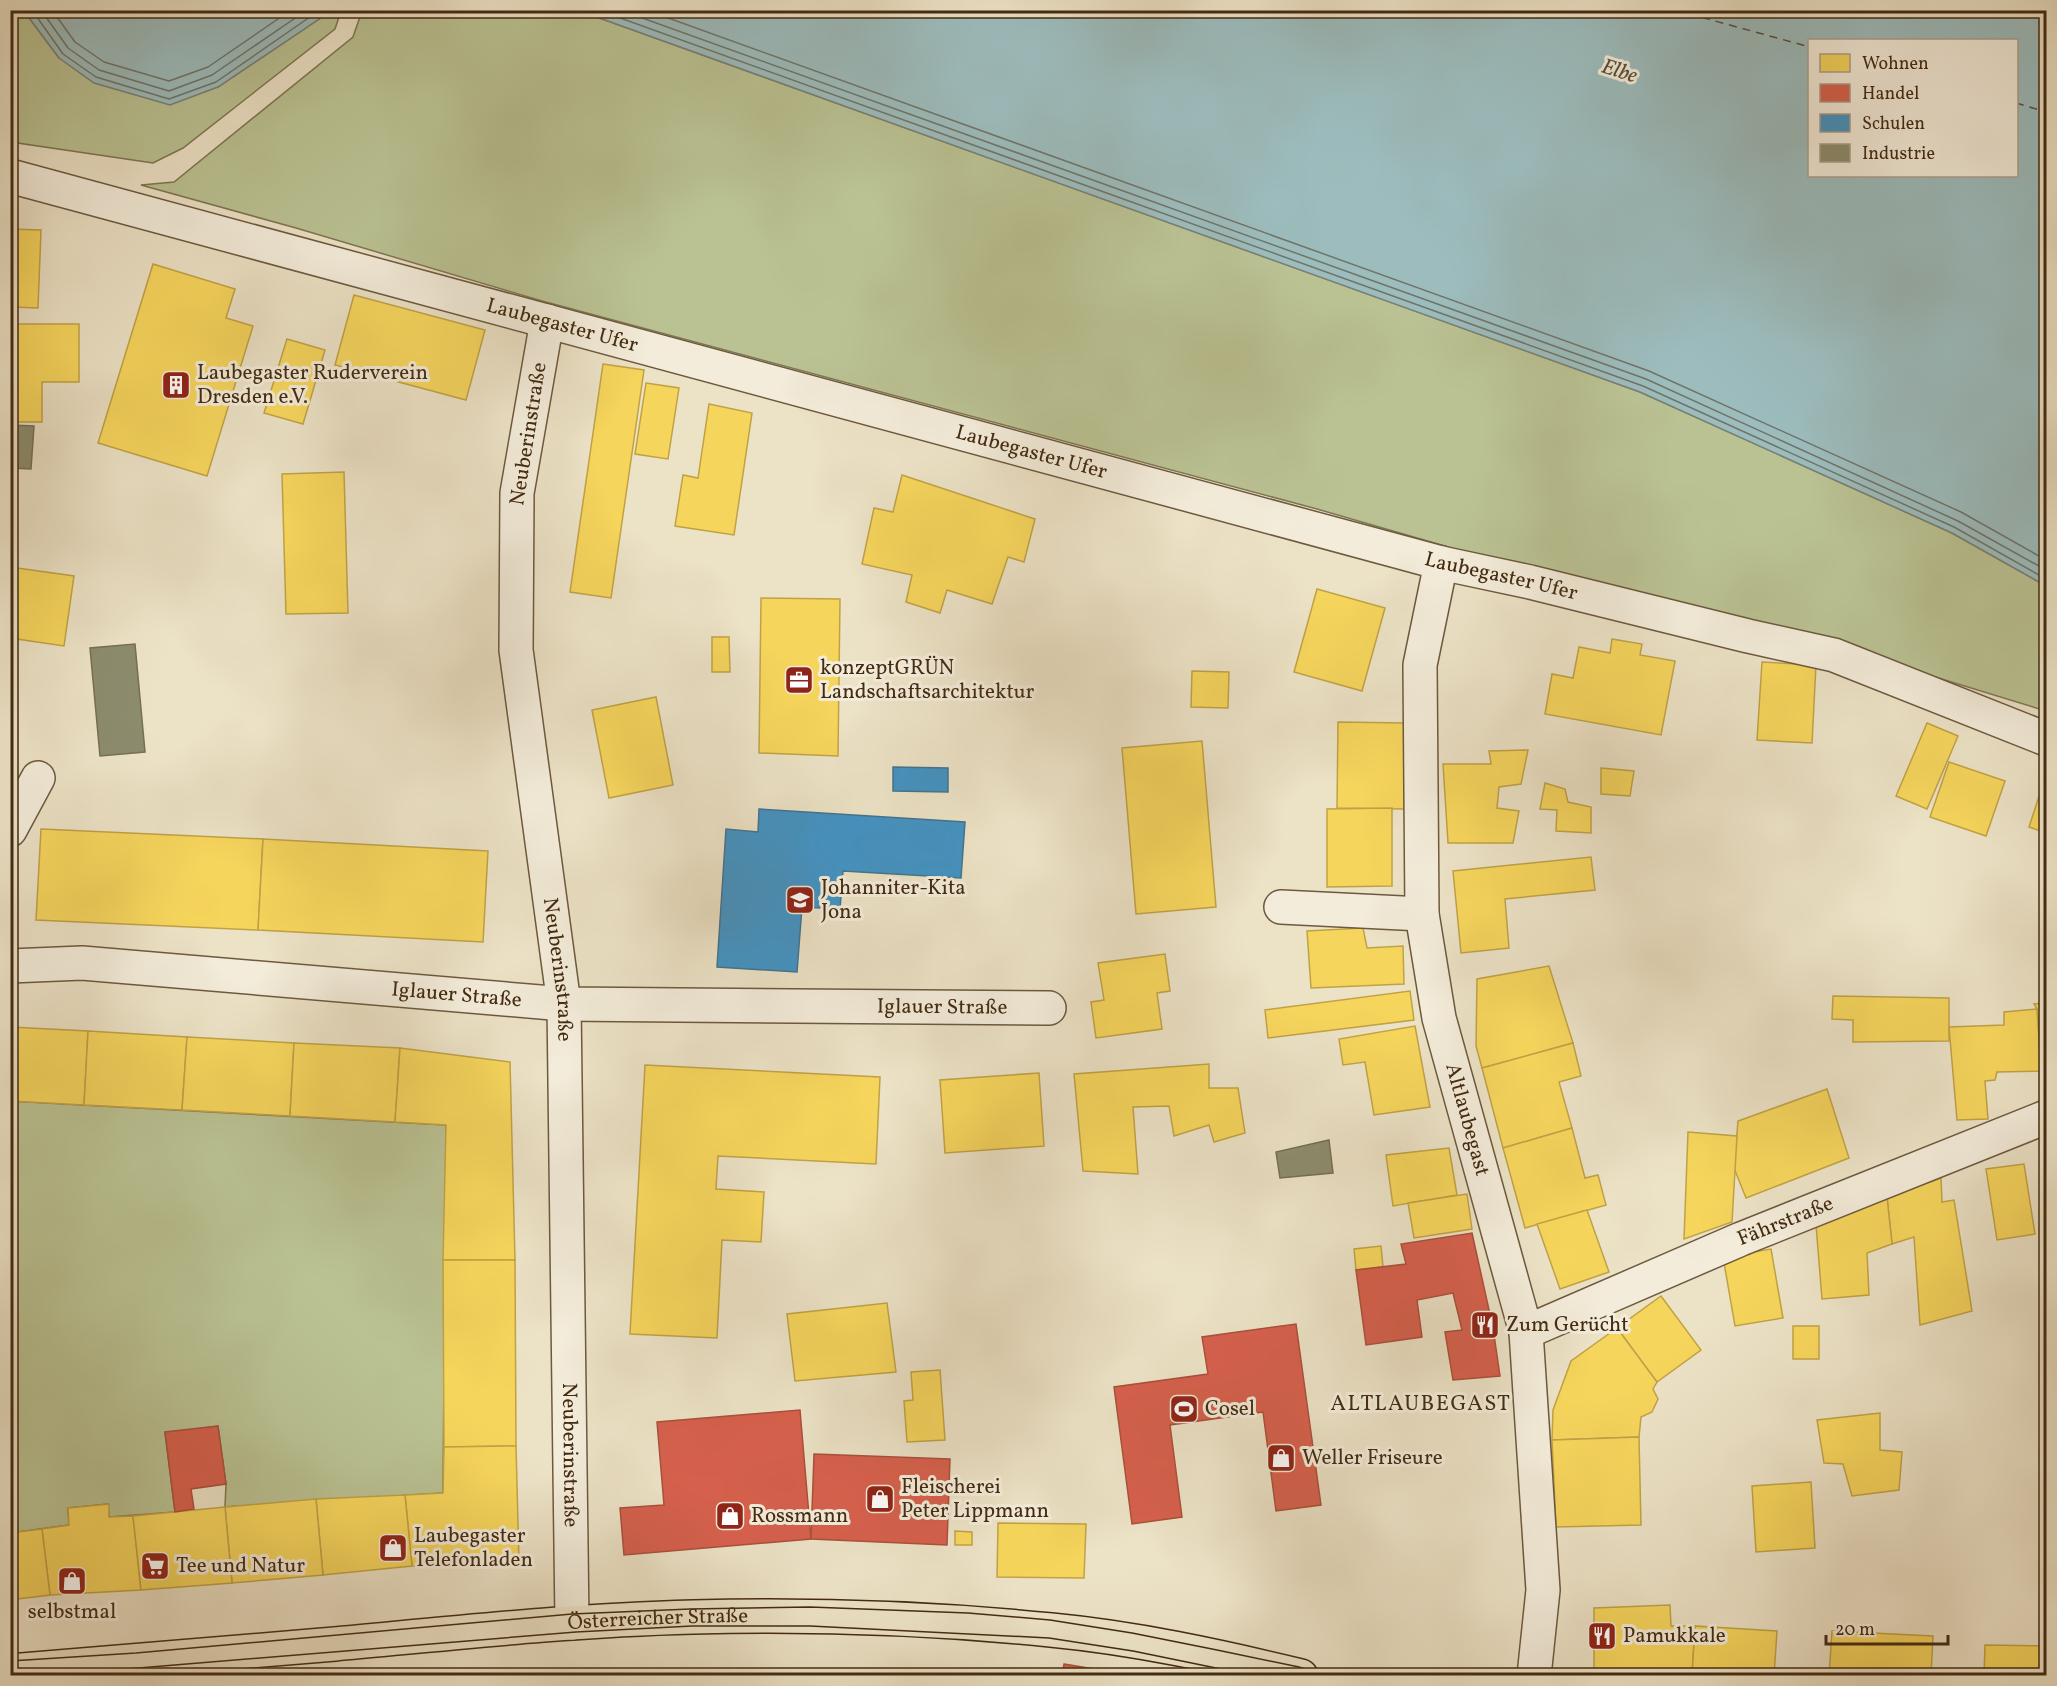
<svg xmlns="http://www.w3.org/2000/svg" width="2057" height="1686" viewBox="0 0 2057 1686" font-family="Vollkorn,serif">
<rect width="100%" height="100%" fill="#ece2c6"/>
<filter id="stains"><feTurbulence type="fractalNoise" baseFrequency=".00333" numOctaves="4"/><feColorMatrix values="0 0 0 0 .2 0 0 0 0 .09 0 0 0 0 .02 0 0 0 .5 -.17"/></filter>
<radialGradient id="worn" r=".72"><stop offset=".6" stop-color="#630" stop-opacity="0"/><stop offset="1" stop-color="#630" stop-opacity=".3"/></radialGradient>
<!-- green -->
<g fill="#bac293" stroke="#7e7652" stroke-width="1.5">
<polygon points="11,11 24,11 59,58 218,87 331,11 341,11 335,29 183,148 153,163 11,142"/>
<polygon points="362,11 580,11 1640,392 1952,533 2046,586 2046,711 1834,646 1552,577 1317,509 542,301 296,228 141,185 174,182 353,37"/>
<polygon points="10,1101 446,1125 443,1493 225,1507 226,1484 218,1426 165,1433 175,1512 109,1517 108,1504 68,1508 69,1525 11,1533 11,1504 13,1503 13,1477 10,1477"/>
</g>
<!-- water -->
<g fill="#9cbcbd" stroke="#788279" stroke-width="1.5" fill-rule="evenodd">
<polygon points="24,11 331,11 218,87 170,105 94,83 59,58"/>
<path d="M580 11H2046V586L1952 533 1640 392ZM1810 40H2016V176H1810Z"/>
</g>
<!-- homes -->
<g fill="#f6d55c" stroke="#c0a246" stroke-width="1.5">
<polygon points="10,229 41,230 38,308 10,307"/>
<polygon points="153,264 235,289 226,318 253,326 207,476 98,443"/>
<polygon points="354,295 485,330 466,400 335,365"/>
<polygon points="10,324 79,324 79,382 42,382 42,422 10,422"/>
<polygon points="287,339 325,350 303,424 264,413"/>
<polygon points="603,364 644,370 611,598 570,592"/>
<polygon points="646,383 679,388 668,459 635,454"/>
<polygon points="709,404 752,413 734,535 675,526 683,475 698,478"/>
<polygon points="344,472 348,613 286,614 282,474"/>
<polygon points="902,475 1035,519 1024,562 1008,557 992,604 947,590 940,613 906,602 912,575 862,564 874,508 893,512"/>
<polygon points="10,567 74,576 64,646 10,638"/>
<polygon points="1317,589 1385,608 1362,691 1294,672"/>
<polygon points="761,598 840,599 838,756 759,753"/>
<polygon points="712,637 729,637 730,672 712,672"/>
<polygon points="1612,639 1642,644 1640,655 1675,661 1661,735 1545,714 1552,674 1573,678 1579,647 1610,653"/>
<polygon points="1762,662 1816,665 1812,743 1757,740"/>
<polygon points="1192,671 1229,672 1228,708 1191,707"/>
<polygon points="656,697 673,785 609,798 592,710"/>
<polygon points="1338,722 1405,723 1404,809 1337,808"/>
<polygon points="1927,723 1958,736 1927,809 1896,796"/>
<polygon points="1202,741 1216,907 1136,914 1122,748"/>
<polygon points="1528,750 1521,784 1499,787 1497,808 1519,811 1513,843 1448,843 1443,764 1491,764 1489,751"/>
<polygon points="1949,762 2005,781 1986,836 1930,817"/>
<polygon points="1601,768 1634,771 1630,796 1601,794"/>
<polygon points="2045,778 2046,779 2046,833 2029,827"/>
<polygon points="1545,783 1565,789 1568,802 1591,807 1591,833 1556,831 1557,810 1540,809"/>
<polygon points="1392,808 1392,886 1327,887 1327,809"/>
<polygon points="41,829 263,839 258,930 36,920"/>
<polygon points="263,839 488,851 483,942 258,930"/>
<polygon points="1591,857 1595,890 1505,899 1509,948 1461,953 1453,871"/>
<polygon points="1363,928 1367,948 1403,946 1404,984 1311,988 1307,931"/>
<polygon points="1165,954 1170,991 1157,993 1162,1029 1096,1038 1091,1002 1104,1000 1098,963"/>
<polygon points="1549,966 1573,1043 1482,1068 1476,1046 1477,979"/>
<polygon points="1410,991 1414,1020 1268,1038 1265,1010"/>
<polygon points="1833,996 1949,998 1949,1041 1853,1042 1853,1020 1832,1019"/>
<polygon points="2046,1003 2046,1055 2040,1056 2037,1009 2034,1004"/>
<polygon points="2037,1009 2041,1071 1997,1072 1995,1080 1985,1081 1988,1119 1957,1120 1949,1027 2004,1025 2004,1012"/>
<polygon points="1415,1026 1430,1107 1374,1115 1365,1062 1343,1065 1339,1039"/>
<polygon points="10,1027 88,1031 84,1105 10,1101"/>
<polygon points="88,1031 187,1037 182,1110 84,1105"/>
<polygon points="187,1037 294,1043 290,1116 182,1110"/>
<polygon points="294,1043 400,1048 395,1122 290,1116"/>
<polygon points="1573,1043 1581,1076 1559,1082 1572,1128 1503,1148 1482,1068"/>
<polygon points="400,1048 510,1062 515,1260 443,1260 446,1125 395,1122"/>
<polygon points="1209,1064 1209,1088 1238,1088 1245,1133 1214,1142 1209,1125 1174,1136 1169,1106 1133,1107 1138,1174 1083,1171 1074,1074"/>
<polygon points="645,1065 880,1077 876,1164 718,1156 716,1189 764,1192 761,1242 722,1240 717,1338 630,1334"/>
<polygon points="1039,1073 1044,1146 945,1153 940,1080"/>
<polygon points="1827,1089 1849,1158 1746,1198 1734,1168 1738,1121"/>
<polygon points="1572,1128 1585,1178 1598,1175 1606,1205 1525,1228 1503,1148"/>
<polygon points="1688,1132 1737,1136 1732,1222 1684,1239"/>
<polygon points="1449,1148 1457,1195 1393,1206 1386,1155"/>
<polygon points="2024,1164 2035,1234 1997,1240 1986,1169"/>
<polygon points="1941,1178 1942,1202 1954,1200 1972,1311 1920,1325 1914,1237 1892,1244 1887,1197"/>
<polygon points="1467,1194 1472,1229 1414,1238 1408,1203"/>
<polygon points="1887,1197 1892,1244 1867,1253 1869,1295 1822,1299 1816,1225"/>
<polygon points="1587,1210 1609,1272 1560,1289 1537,1224"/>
<polygon points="1381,1246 1383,1267 1356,1270 1354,1249"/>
<polygon points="1771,1249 1783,1318 1735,1326 1723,1257"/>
<polygon points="443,1260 515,1260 516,1446 444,1447"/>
<polygon points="1661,1296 1701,1350 1657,1382 1617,1328"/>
<polygon points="887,1303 896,1372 795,1381 787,1314"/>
<rect x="1793" y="1326" width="26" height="33"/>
<polygon points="1617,1328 1657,1382 1653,1389 1658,1399 1652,1412 1641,1417 1639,1437 1552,1440 1553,1410 1571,1361"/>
<polygon points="940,1370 945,1440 907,1442 904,1401 913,1400 911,1372"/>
<polygon points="1880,1413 1880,1450 1902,1452 1899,1490 1852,1496 1843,1464 1824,1463 1817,1420"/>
<polygon points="1639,1437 1641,1525 1556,1527 1552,1440"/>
<polygon points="516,1446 519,1562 412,1566 405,1495 443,1493 444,1447"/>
<polygon points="1811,1482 1815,1548 1756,1552 1752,1486"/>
<polygon points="405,1495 412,1566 323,1575 316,1499"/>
<polygon points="316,1499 323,1575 232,1583 225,1507"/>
<polygon points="109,1504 109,1517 133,1516 141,1590 50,1595 42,1529 69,1525 68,1508"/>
<polygon points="225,1507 232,1583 141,1590 133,1516"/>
<polygon points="998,1523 1086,1524 1084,1578 997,1577"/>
<polygon points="42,1529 50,1595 10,1600 10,1533"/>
<polygon points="955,1531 972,1532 972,1545 955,1545"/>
<polygon points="1670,1605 1671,1626 1695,1626 1692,1676 1594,1676 1594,1608"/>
<polygon points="1695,1626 1777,1631 1774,1676 1692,1676"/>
<polygon points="1832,1631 1933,1636 1931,1676 1829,1676"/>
<polygon points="1985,1645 2046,1646 2046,1676 1984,1676"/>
</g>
<!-- shops -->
<g fill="#d6604d" stroke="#aa503b" stroke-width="1.5">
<polygon points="1472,1233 1493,1328 1500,1376 1453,1380 1445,1332 1462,1330 1453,1293 1417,1300 1422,1337 1366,1345 1356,1270 1406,1264 1401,1244"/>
<polygon points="1296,1324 1321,1505 1276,1511 1263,1412 1170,1425 1182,1517 1132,1524 1114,1387 1208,1374 1202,1337"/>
<polygon points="800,1410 811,1539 624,1555 620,1508 664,1505 657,1422"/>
<polygon points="218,1426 226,1484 191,1489 194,1509 175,1512 165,1432"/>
<polygon points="814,1454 950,1459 947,1545 811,1539"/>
<polygon points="1064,1664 1137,1676 1062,1676"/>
</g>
<!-- schools -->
<g fill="#4393c3" stroke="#43748e" stroke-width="1.5">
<polygon points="893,767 948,768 948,792 893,791"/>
<polygon points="759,809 965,822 961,878 843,871 840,909 802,907 797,972 717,967 726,829 758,832"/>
</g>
<!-- industry -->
<g fill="#8c8c6e" stroke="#766f52" stroke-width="1.5">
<polygon points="10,425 34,426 31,469 10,468"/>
<polygon points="135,644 145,752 100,756 90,648"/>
<polygon points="1329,1140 1333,1173 1280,1178 1276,1152"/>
</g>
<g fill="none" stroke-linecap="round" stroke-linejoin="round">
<!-- shore -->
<g stroke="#707468" stroke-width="1.5">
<polyline points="32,10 63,54 96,77 169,99 216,82 320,10"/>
<polyline points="41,10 68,48 99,70 169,91 212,75 307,10"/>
<polyline points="52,10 75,42 104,62 169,81 208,67 291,10"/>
<polyline points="598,10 1643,386 1954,527 2046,579"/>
<polyline points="620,10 1646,379 1958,521 2046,570"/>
<polyline points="646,10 1649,371 1961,512 2046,560"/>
</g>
<!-- ferry -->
<g stroke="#594f3d" stroke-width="1.5" stroke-dasharray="8 6" stroke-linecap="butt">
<polyline points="1675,10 1810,47"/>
<polyline points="2016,103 2046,112"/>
</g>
<!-- minor casing -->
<g stroke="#6d593f" stroke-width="36">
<g id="minor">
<path id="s1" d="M10 176 1441 563 1530 582 1748 636 1834 655 2046 739"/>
<path id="s2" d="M547 321 517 493 516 650 564 1004 572 1623"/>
<path id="s3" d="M1441 563 1420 665 1422 914 1439 1018 1526 1332 1543 1590 1534 1676"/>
<polyline points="10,830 38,778"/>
<polyline points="1281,907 1422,914"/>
<path id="s4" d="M10 966 82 963 564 1004 1049 1008"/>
<path id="s5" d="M1526 1332 1741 1239 2046 1117"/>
</g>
</g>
<!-- major casing -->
<g stroke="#432b12" stroke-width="36">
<g id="major">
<path id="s6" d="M10 1671C119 1661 227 1653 335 1644 454 1633 573 1620 693 1617 812 1614 932 1618 1051 1630 1135 1638 1218 1656 1301 1676"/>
</g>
</g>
<!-- minor -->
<use href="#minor" stroke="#f3ecda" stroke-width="33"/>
<!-- major -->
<use href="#major" stroke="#ece2c6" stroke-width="33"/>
<!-- tram -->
<g stroke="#432b12" stroke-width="1.5">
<polyline points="10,1661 136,1653 572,1614 690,1609 810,1607 968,1613 1050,1620 1132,1633 1217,1650 1299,1667 1327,1676"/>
<polyline points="42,1676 576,1632 692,1626 810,1626 1049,1638 1133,1651 1255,1676"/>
</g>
</g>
<!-- icons -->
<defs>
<g id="building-square" transform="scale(1.5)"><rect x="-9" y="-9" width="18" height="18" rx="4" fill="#8f2418" stroke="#f3ecda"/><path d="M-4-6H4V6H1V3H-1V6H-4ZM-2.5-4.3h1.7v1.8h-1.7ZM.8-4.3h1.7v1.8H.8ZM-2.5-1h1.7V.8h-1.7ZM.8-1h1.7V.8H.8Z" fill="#fff"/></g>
<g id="office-square" transform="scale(1.5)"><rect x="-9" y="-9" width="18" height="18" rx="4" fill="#8f2418" stroke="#f3ecda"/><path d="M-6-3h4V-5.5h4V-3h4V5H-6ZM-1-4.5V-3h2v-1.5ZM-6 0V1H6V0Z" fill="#fff"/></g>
<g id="school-square" transform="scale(1.5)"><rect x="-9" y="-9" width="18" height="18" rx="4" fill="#8f2418" stroke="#f3ecda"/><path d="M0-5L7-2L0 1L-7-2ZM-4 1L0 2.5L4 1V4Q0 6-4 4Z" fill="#fff"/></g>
<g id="restaurant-square" transform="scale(1.5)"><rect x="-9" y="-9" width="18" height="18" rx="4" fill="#8f2418" stroke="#f3ecda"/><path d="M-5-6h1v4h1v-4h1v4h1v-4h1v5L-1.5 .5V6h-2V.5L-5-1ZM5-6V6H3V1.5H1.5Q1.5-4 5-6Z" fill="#fff"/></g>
<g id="stadium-square" transform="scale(1.5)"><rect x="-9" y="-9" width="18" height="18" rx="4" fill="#8f2418" stroke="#f3ecda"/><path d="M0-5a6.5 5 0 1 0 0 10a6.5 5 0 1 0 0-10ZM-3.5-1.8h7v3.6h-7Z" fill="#fff"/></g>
<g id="shop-square" transform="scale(1.5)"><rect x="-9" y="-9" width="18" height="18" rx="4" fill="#8f2418" stroke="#f3ecda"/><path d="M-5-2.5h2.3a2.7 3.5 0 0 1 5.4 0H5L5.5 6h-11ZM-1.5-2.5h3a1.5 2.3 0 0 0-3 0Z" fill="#fff"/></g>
<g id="supermarket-square" transform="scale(1.5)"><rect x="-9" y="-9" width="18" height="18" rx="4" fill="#8f2418" stroke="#f3ecda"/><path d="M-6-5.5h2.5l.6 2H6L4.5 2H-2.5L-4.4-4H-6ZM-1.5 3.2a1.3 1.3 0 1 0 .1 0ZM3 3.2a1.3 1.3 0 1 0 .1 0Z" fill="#fff"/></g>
</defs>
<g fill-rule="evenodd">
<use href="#building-square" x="176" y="385"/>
<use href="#office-square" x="799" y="680"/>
<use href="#school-square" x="800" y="900"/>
<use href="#restaurant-square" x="1485" y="1325"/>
<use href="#stadium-square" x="1184" y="1409"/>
<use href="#shop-square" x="1281" y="1458"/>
<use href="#shop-square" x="880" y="1499"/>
<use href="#shop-square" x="730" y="1516"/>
<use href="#shop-square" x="393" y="1548"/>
<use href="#supermarket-square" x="155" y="1566"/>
<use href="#shop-square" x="72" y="1581"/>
<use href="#restaurant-square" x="1602" y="1636"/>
</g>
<g text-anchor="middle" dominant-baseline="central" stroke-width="6" stroke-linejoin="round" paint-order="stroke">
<!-- street labels -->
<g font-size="21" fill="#432b12" stroke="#f3ecda">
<text stroke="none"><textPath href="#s1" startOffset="572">Laubegaster Ufer</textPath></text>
<text transform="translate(529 434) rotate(-81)">Neuberinstraße</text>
<text stroke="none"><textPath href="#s1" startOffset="1058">Laubegaster Ufer</textPath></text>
<text stroke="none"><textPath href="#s1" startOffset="1544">Laubegaster Ufer</textPath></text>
<text stroke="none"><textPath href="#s2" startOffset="654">Neuberinstraße</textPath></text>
<text stroke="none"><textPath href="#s4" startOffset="448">Iglauer Straße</textPath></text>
<text stroke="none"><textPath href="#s4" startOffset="934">Iglauer Straße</textPath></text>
<text stroke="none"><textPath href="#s3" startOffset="564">Altlaubegast</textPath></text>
<text stroke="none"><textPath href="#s5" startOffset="282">Fährstraße</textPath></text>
<text stroke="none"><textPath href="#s2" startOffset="1140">Neuberinstraße</textPath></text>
<text stroke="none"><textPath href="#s6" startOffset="650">Österreicher Straße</textPath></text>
</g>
<!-- poi labels -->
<g font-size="21" fill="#432b12" stroke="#f3ecda" text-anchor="start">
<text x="197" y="373">Laubegaster Ruderverein<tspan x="197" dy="24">Dresden e.V.</tspan></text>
<text x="820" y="668">konzeptGRÜN<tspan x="820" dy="24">Landschaftsarchitektur</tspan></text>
<text x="821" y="888">Johanniter-Kita<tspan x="821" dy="24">Jona</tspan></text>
<text x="1506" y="1325">Zum Gerücht</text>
<text x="1205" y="1409">Cosel</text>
<text x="1302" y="1458">Weller Friseure</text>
<text x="901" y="1487">Fleischerei<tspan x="901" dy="24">Peter Lippmann</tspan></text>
<text x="751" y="1516">Rossmann</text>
<text x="414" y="1536">Laubegaster<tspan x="414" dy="24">Telefonladen</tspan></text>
<text x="176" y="1566">Tee und Natur</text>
<text x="72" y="1612" text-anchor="middle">selbstmal</text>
<text x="1623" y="1636">Pamukkale</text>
</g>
<!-- water labels -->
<g font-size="22" font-style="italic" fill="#594f3d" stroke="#f3ecda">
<text transform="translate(1619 72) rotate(18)">Elbe</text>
</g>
<!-- neighbourhood labels -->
<g font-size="22" letter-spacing="1.5" fill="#432b12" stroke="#f3ecda">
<text x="1421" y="1404">ALTLAUBEGAST</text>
</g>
</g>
<!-- margin -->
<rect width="2057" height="1686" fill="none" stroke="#ece2c6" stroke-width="36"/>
<rect x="12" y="12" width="2033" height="1662" fill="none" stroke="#432b12" stroke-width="3"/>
<rect x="18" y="18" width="2021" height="1650" fill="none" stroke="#432b12" stroke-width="1.5"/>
<!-- legend -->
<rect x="1808" y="39" width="210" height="138" fill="#f3ecda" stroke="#ad9f8a" stroke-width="1.5"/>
<rect x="1820" y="54" width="30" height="18" fill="#f6d55c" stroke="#ad9f8a" stroke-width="1.5"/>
<text x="1862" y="69" font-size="18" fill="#432b12">Wohnen</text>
<rect x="1820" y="84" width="30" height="18" fill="#d6604d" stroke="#ad9f8a" stroke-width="1.5"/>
<text x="1862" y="99" font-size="18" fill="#432b12">Handel</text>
<rect x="1820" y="114" width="30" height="18" fill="#4393c3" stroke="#ad9f8a" stroke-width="1.5"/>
<text x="1862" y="129" font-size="18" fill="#432b12">Schulen</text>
<rect x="1820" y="144" width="30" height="18" fill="#8c8c6e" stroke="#ad9f8a" stroke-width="1.5"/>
<text x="1862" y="159" font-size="18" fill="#432b12">Industrie</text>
<!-- scale -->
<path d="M1826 1635v9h122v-9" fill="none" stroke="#432b12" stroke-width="3"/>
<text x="1835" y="1635" font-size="18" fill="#432b12" stroke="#f3ecda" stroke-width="4.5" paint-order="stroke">20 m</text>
<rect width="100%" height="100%" filter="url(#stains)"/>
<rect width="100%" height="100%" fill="url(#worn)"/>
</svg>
